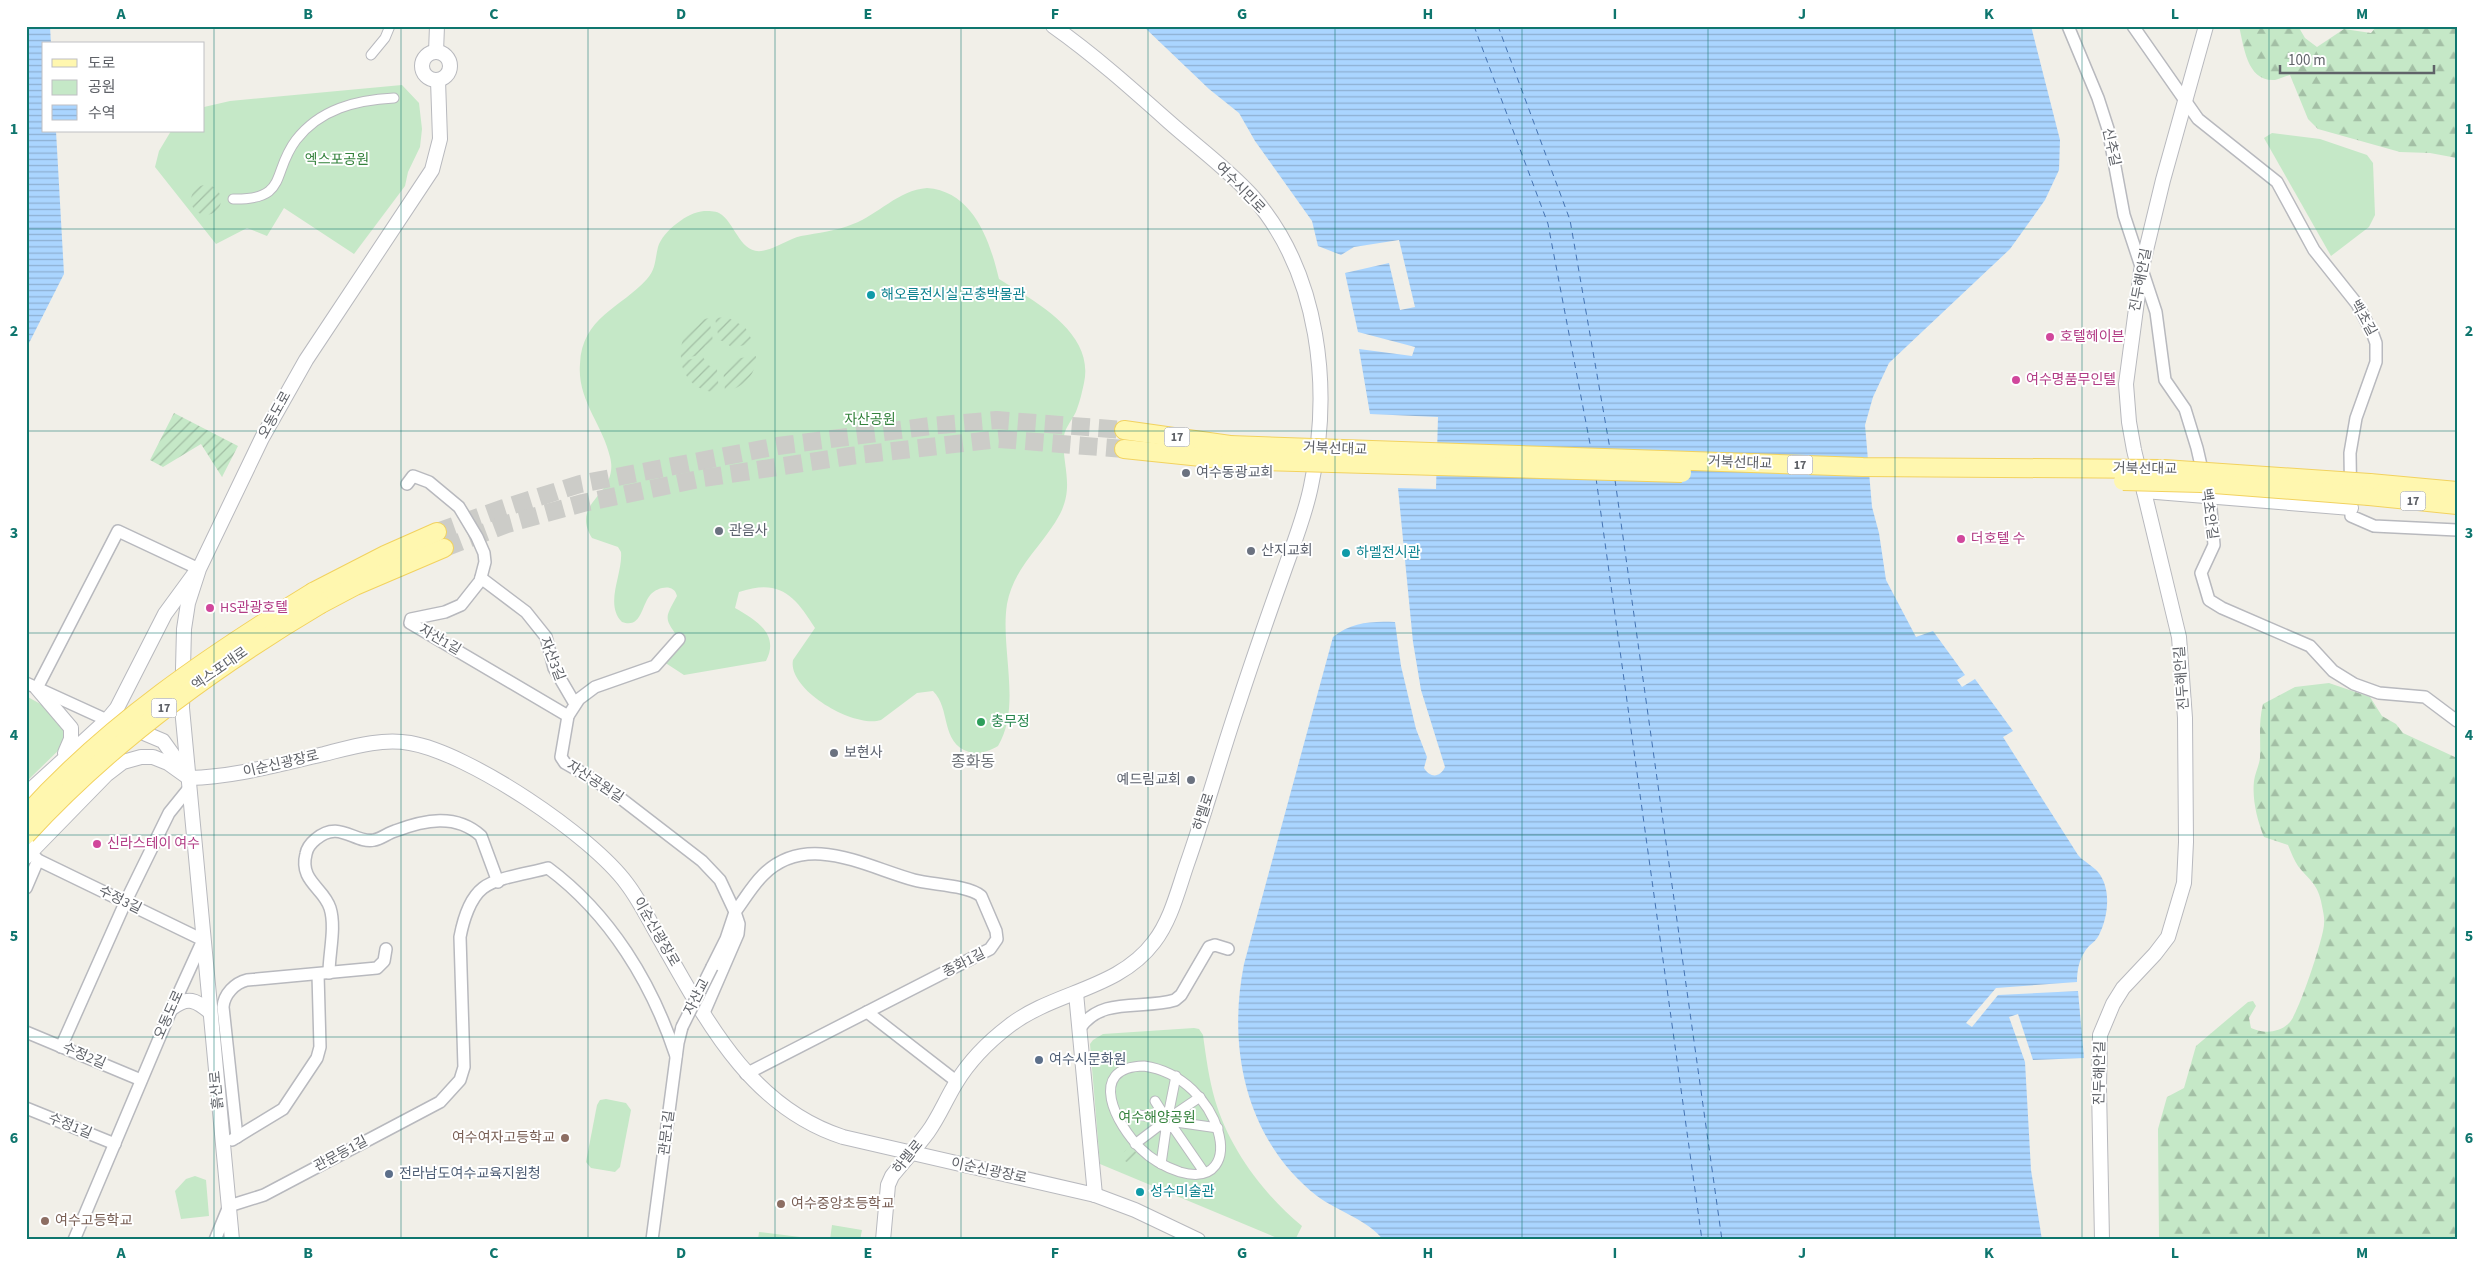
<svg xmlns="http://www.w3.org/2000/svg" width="2483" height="1266" viewBox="0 0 2483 1266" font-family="'Source Sans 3','Noto Sans KR',sans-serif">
<defs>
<pattern id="forest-firs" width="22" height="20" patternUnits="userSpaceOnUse" patternTransform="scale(1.25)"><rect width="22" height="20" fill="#c5e8c7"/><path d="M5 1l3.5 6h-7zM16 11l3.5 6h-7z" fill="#a3bfa5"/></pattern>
<pattern id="garden-furrows" width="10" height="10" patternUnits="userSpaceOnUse" patternTransform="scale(1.25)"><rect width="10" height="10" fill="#c5e8c7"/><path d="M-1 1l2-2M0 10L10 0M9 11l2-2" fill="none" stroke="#a3bfa5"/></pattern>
<pattern id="water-rules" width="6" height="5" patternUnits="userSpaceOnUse" patternTransform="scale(1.25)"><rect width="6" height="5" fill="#aad5ff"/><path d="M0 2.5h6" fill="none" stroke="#8eb0d2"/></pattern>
</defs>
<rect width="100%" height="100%" fill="#f1efe8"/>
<!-- green -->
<g fill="#c5e8c7">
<polygon points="402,85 419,103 422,129 420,147 408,172 405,186 354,254 284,208 267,236 247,228 216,244 155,167 159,151 171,131 204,131 204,107 230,101"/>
<polygon points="2272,133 2320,139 2367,155 2373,163 2375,215 2369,227 2331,256 2264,138"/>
<path d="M927 188C973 191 990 241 999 279 1034 301 1095 332 1084 383 1082 392 1080 401 1077 409 1074 418 1065 427 1064 436 1061 463 1075 485 1060 514 1043 546 1014 566 1007 604 1000 648 1022 706 998 746 989 751 979 755 969 752 940 743 951 708 933 691L917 693 881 720C855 729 787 690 793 660L815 628C795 596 780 578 739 592L735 608C756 620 780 634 766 661L684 675 664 662 681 642C665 618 663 621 677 596 674 583 658 587 651 594 641 605 642 629 622 622 604 604 623 574 621 552L618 547 592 538C569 501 620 495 610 457 603 425 577 400 580 364 582 317 621 308 647 279 656 269 655 259 658 247 663 231 688 212 704 211 708 211 715 211 719 213 736 222 740 258 766 250 778 247 789 239 801 236 818 233 836 231 853 224 878 215 898 190 927 188Z"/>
<path d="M26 696C49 709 61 713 68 741L26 782Z"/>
<path d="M1194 1028 1199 1029 1203 1035C1206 1057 1209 1079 1215 1100 1229 1148 1264 1195 1302 1226L1295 1240H1282L1100 1164 1090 1044 1093 1040 1103 1034Z"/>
<polygon points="606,1099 626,1103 631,1110 620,1167 615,1172 591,1168 586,1162 597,1105 600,1100"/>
<polygon points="195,1176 206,1180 209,1216 181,1219 175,1191 186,1179"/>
<polygon points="832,1225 862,1230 860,1240 830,1240"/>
<polygon points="759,1232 824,1240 758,1240"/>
</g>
<!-- forest -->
<g fill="url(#forest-firs)">
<path d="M2239 26H2298L2305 38 2317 47 2344 29 2371 33 2377 26H2457V158L2430 153 2400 152 2318 129 2308 119 2290 75C2286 76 2280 79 2275 80 2247 82 2244 47 2239 26Z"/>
<path d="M2329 683 2370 697 2382 716 2396 724 2403 733 2457 758V1240H2159L2158 1129 2167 1097 2184 1088 2196 1046 2248 1002 2253 1001 2256 1006 2249 1018 2251 1028C2264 1034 2280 1033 2290 1022 2299 1012 2324 937 2324 924 2325 917 2322 907 2321 901 2317 883 2308 879 2298 866 2294 860 2291 852 2288 845L2264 837C2257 820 2252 799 2254 781 2255 773 2259 766 2260 758 2261 738 2258 725 2263 704L2295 687Z"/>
</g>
<!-- garden -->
<g fill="url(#garden-furrows)">
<circle cx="206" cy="200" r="15"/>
<polygon points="727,317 745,327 754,344 731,347 725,342 719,340 715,318"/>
<path d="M709 318 713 341 705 346 703 355 681 358C679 338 690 321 709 318Z"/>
<path d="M756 356C757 374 743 389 725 391L723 368 729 365 733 359Z"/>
<path d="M703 357 708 365 717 369 719 392C699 393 684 380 681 361Z"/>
<polygon points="174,413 238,446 222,477 201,444 163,467 150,460"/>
<circle cx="1130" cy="1156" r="7"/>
</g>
<!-- water -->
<g fill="url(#water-rules)">
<polygon points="26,26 50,26 51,44 44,44 44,131 56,131 64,274 26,349"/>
<path d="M1143 26H2031L2060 140 2059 170 2045 200 2010 249 1889 363 1873 397 1865 425 1872 507 1879 533 1886 580 1916 637 1933 631 1965 675 1957 680 1962 687 1975 679 2013 731 2003 737 2078 855C2084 862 2092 865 2098 872 2112 889 2108 917 2099 935 2097 939 2093 943 2089 946 2080 956 2077 968 2077 982L1996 988 1966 1023 1972 1027 1998 995 2078 991 2084 1058 2033 1060 2018 1014 2009 1017 2025 1062 2031 1170 2042 1240H1383C1370 1221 1337 1211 1317 1196 1246 1140 1227 1049 1244 964L1333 637C1352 622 1371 621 1395 622L1401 666 1416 729 1427 757 1424 768C1430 778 1440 778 1445 767L1421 690 1413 642 1398 488 1436 489 1438 417 1370 414 1359 349 1412 356 1415 347 1358 332 1345 273 1389 263 1400 310 1415 307 1399 240 1354 247 1341 255 1318 246 1312 221 1255 141 1239 113 1209 89Z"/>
</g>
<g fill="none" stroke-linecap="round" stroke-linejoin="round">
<!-- ferry -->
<g stroke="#4473b3" stroke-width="1" stroke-dasharray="6 5" stroke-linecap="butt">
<polyline points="1474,26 1548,224 1591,449"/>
<polyline points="1498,26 1570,220 1610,449"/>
<polyline points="1596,478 1702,1240"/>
<polyline points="1615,480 1722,1240"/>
</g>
<!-- primary-tunnel -->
<g stroke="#ccccc8" stroke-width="18" stroke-dasharray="18 9" stroke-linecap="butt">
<polyline points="437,532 504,508 580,484 778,446 930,426 997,420 1124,430"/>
<polyline points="444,548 507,524 583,503 704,478 850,456 999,439 1124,449"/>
</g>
<!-- pedestrian casing -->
<g stroke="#b8b9be" stroke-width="11">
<g id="pedestrian">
<polyline points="371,55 385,38 390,26"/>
<path d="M233 199C289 200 271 173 296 140 320 109 356 100 394 98"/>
<path d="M1144 1066C1222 1077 1251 1192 1180 1172 1165 1167 1152 1160 1141 1149 1117 1126 1085 1067 1144 1066Z"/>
<polyline points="1155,1101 1162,1112"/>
<polyline points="1169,1111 1176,1076"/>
<circle cx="1167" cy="1120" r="8"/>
<polyline points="1175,1114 1200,1097"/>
<polyline points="1139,1115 1159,1118"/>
<polyline points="1176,1122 1218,1128"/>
<polyline points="1173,1127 1204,1172"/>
<polyline points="1135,1144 1160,1125"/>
<polyline points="1161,1164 1166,1129"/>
</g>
</g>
<!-- minor casing -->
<g stroke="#b8b9be" stroke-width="14">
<g id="minor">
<polyline points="2068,26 2098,98 2108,129 2124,215 2156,312 2165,380 2185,409 2197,448 2211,509 2214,545 2201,573 2209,600 2222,608 2310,646 2333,671 2354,684 2379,693 2425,697 2457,721"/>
<polyline points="2133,26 2198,119 2277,182 2314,250 2357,304 2372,332 2376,343 2376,362 2356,418 2350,453 2351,516 2374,526 2457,530"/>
<polyline points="407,484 413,476 429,482 459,507 477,537 484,553 485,562 480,581 461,605 445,612 411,619 410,623 568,716"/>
<polyline points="481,578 526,612 546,637 554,668 575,704"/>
<polyline points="679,639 655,666 595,687 579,699 568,716 561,757 565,763 593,779 619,797 702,861 720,880 735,912 726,939 712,967"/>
<polyline points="26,683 107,720"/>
<polyline points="37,688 118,531 199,569"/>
<polyline points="31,852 38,860 203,940 172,1008 74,1240"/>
<polyline points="26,888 38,860"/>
<path d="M329 973C329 953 336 927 330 908 324 888 299 881 306 854 307 848 311 843 316 839 339 819 355 844 374 840 381 839 388 833 395 831 424 820 456 813 481 836L498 882"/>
<polyline points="867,1012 956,1081"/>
<path d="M703 1015 738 934 739 924 735 912C744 900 752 886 763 875 807 831 866 867 914 880 932 885 967 885 981 896L996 931 997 939 990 949 746 1074"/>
<path d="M1080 1028C1102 996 1143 1010 1175 1000L1181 995 1209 947 1215 945 1228 949"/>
<polyline points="26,1032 141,1080"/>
<polyline points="61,1047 125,903 169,813 190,787"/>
<polyline points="26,1108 115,1144"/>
<path d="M237 1137 223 1007C224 994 235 983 247 980L377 968 384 961 386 949"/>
<polyline points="232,1140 283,1109 317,1058 320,1047 318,974"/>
<path d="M215 1240 229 1206 264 1195 440 1102 460 1080 464 1067 460 937C463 921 470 898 483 888 497 877 531 873 548 868 610 914 652 983 676 1056"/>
<polyline points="652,1240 678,1043 682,1027"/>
</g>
</g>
<!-- tertiary casing -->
<g stroke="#b8b9be" stroke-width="16">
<g id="tertiary">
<circle cx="436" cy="66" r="14"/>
<polyline points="436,52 437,26"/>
<polyline points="2144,491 2351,508"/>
<polyline points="37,688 71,728 71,739 65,753"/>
<polyline points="132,728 163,741 186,773"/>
<path d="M189 778C235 777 279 764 324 754 352 747 381 738 410 743 469 753 591 835 627 884 640 901 650 922 661 941 706 1020 750 1107 843 1137L1095 1195 1135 1210 1198 1240"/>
<polyline points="26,794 107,720 117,708 165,614 195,573"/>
<polyline points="26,857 106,775 123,762 141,757 153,757 168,763 189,778"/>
<polyline points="1076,993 1095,1195"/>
<path d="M172 1008C188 996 196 1000 210 1012"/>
<polyline points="232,1240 182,708 184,629 188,603 199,569 262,438 306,360 432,170 440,139 438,80"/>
<path d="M883 1240 888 1185 892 1176C904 1161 917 1147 928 1132 939 1117 946 1099 956 1083 970 1060 988 1042 1009 1026 1054 991 1118 990 1154 942 1171 920 1178 890 1187 864 1206 810 1221 755 1239 702 1253 659 1268 616 1283 574 1293 545 1305 516 1311 486 1332 389 1320 274 1253 197 1228 169 1196 146 1168 121 1131 88 1094 55 1053 26"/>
<polyline points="2102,1240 2099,1088 2100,1035 2113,1004 2123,988 2155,954 2168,937 2184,883 2186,842 2185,718 2179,637 2134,450 2129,422 2126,384 2141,271 2163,180 2206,26"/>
</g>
</g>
<!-- primary casing -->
<g stroke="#f2d25f" stroke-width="20">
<g id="primary">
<polyline points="1124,430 1230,445"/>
<polyline points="1124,449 1230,460"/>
<polyline points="2370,483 2457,491"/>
<polyline points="2369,496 2457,505"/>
<polyline points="313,592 385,555 437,532"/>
<polyline points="321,604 355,586 444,548"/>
</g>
</g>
<!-- pedestrian -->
<use href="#pedestrian" stroke="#fff" stroke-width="9"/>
<!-- minor -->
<use href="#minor" stroke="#fff" stroke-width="11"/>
<!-- tertiary -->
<use href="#tertiary" stroke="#fff" stroke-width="14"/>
<!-- primary -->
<use href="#primary" stroke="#fff7af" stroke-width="18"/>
<!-- minor-bridge casing -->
<g stroke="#b8b9be" stroke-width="14" stroke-linecap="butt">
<polyline id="minor-bridge" points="682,1027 712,967"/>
</g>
<!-- primary-bridge casing -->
<g stroke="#f2d25f" stroke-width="20" stroke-linecap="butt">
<g id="primary-bridge">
<polyline points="1230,445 1863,467 2164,469 2370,483"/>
<polyline points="1230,460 1682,473"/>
<polyline points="2123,481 2201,483 2369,496"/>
<path d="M26 815C108 724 210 655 313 592"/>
<path d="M26 835C111 742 213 668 321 604"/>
</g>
</g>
<!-- minor-bridge -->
<use href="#minor-bridge" stroke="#fff" stroke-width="11"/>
<!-- primary-bridge -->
<use href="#primary-bridge" stroke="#fff7af" stroke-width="18"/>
</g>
<!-- grid -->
<path fill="none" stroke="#0f766e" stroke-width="1" stroke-opacity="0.55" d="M214 26V1240M401 26V1240M588 26V1240M775 26V1240M961 26V1240M1148 26V1240M1335 26V1240M1522 26V1240M1708 26V1240M1895 26V1240M2082 26V1240M2269 26V1240M26 229H2457M26 431H2457M26 633H2457M26 835H2457M26 1037H2457"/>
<!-- markers -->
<g fill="#0f9aa8" stroke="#fff" stroke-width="2">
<circle cx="871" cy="295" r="5"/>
<circle cx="1346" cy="553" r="5"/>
<circle cx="1140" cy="1192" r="5"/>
</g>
<g fill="#d1479c" stroke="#fff" stroke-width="2">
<circle cx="2050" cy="337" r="5"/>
<circle cx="2016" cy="380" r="5"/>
<circle cx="1961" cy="539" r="5"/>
<circle cx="210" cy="608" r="5"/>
<circle cx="97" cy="844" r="5"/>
</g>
<g fill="#6b7280" stroke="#fff" stroke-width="2">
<circle cx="1186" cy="473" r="5"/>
<circle cx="719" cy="531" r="5"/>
<circle cx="1251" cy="551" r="5"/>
<circle cx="834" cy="753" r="5"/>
<circle cx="1191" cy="780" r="5"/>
</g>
<circle fill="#2e9e5b" stroke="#fff" stroke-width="2" cx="981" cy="722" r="5"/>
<g fill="#5c6f8a" stroke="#fff" stroke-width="2">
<circle cx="1039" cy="1060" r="5"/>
<circle cx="389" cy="1174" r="5"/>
</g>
<g fill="#8d6e63" stroke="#fff" stroke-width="2">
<circle cx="565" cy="1138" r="5"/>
<circle cx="781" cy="1204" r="5"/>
<circle cx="45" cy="1221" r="5"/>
</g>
<g text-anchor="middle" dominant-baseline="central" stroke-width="4" stroke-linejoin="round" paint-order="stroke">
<!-- shield labels -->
<g fill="#fff" stroke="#8f9195" stroke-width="1">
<rect x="1164.5" y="427.5" width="25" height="19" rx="4"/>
<rect x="1787.5" y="455.5" width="25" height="19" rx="4"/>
<rect x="2400.5" y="491.5" width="25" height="19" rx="4"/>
<rect x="151.5" y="698.5" width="25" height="19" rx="4"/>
</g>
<g font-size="12" font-weight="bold" fill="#5f6268">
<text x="1177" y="437">17</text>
<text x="1800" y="465">17</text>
<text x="2413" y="501">17</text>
<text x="164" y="708">17</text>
</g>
<!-- street labels -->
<g font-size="14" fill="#5f6268" stroke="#fff">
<text transform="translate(2111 147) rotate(77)">신추길</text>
<text transform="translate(1240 188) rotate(46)">여수시민로</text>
<text transform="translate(2141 280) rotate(-79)">진두해안길</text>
<text transform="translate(2363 318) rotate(61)">백초길</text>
<text transform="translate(275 415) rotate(-61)">오동도로</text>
<text transform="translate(1335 449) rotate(2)">거북선대교</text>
<text transform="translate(1740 463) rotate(2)">거북선대교</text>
<text transform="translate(2145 469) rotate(1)">거북선대교</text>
<text transform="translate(2209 514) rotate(82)">백초안길</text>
<text transform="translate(440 640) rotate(30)">자산1길</text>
<text transform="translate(552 659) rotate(69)">자산3길</text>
<text transform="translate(220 669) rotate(-35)">엑스포대로</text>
<text transform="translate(2182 678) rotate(-94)">진두해안길</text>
<text transform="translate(281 764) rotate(-13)">이순신광장로</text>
<text transform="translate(595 782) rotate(33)">자산공원길</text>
<text transform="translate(1204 812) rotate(-72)">하멜로</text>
<text transform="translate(120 900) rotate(26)">수정3길</text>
<text transform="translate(656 932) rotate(60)">이순신광장로</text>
<text transform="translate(964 963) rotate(-27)">종화1길</text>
<text transform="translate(697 997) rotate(-63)">자산교</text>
<text transform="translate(169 1015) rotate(-66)">오동도로</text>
<text transform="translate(84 1056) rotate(23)">수정2길</text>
<text transform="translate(2100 1073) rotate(-89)">진두해안길</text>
<text transform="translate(217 1090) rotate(-95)">흙산로</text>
<text transform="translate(70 1126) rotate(22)">수정1길</text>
<text transform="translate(667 1133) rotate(-83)">관문1길</text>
<text transform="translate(341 1154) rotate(-28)">관문동1길</text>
<text transform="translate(908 1157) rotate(-51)">하멜로</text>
<text transform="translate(989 1171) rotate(12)">이순신광장로</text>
</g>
<!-- park labels -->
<g font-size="14" fill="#34823c" stroke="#fff">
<text x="337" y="160">엑스포공원</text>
<text x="870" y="420">자산공원</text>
<text x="1157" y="1118">여수해양공원</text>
</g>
<!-- culture labels -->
<g font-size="14" fill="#0d838f" stroke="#fff" text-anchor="start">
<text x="881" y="295">해오름전시실 곤충박물관</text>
<text x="1356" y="553">하멜전시관</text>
<text x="1150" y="1192">성수미술관</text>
</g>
<!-- hotel labels -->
<g font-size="14" fill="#b23c85" stroke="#fff" text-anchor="start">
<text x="2060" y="337">호텔헤이븐</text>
<text x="2026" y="380">여수명품무인텔</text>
<text x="1971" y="539">더호텔 수</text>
<text x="220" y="608">HS관광호텔</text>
<text x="107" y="844">신라스테이 여수</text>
</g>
<!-- worship labels -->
<g font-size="14" fill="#5b616d" stroke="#fff" text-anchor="start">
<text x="1196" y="473">여수동광교회</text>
<text x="729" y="531">관음사</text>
<text x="1261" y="551">산지교회</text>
<text x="844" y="753">보현사</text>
<text x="1181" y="780" text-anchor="end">예드림교회</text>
</g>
<!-- leisure labels -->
<g font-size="14" fill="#27864d" stroke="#fff" text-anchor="start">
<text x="991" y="722">충무정</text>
</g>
<!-- service labels -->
<g font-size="14" fill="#4e5e75" stroke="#fff" text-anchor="start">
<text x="1049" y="1060">여수시문화원</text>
<text x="399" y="1174">전라남도여수교육지원청</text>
</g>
<!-- education labels -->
<g font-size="14" fill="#785e54" stroke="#fff" text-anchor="start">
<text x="555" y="1138" text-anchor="end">여수여자고등학교</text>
<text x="791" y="1204">여수중앙초등학교</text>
<text x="55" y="1221">여수고등학교</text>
</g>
<!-- quarter labels -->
<g font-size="16" fill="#70747a" stroke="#fff">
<text x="973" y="762">종화동</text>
</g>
</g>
<!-- border -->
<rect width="2483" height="1266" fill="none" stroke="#ffffff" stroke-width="55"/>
<!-- legend -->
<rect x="42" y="42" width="162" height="90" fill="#ffffff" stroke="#bfc0c3"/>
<rect x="52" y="59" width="25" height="8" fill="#fff7af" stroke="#bfc0c3"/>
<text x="88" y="68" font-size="15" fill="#5f6268">도로</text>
<rect x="52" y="80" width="25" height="15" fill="#c5e8c7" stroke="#bfc0c3"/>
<text x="88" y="92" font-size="15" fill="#5f6268">공원</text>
<rect x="52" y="105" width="25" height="15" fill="url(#water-rules)" stroke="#bfc0c3"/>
<text x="88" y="118" font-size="15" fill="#5f6268">수역</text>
<!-- scale -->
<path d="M2280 65v8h154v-8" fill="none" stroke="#5f6268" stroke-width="2.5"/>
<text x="2288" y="65" font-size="15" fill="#5f6268" stroke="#ffffff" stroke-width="4" paint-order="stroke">100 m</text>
<rect x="28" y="28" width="2428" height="1210" fill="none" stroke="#0f766e" stroke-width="2"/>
<g font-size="16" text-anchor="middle" font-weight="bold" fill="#0f766e">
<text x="121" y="19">A</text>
<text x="308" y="19">B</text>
<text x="494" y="19">C</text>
<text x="681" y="19">D</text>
<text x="868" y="19">E</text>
<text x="1055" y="19">F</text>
<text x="1242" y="19">G</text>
<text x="1428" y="19">H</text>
<text x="1615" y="19">I</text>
<text x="1802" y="19">J</text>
<text x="1989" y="19">K</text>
<text x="2175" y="19">L</text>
<text x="2362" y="19">M</text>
<text x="14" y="134">1</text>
<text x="2469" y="134">1</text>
<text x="14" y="336">2</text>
<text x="2469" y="336">2</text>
<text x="14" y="538">3</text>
<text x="2469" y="538">3</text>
<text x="14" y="740">4</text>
<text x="2469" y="740">4</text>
<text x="14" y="941">5</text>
<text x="2469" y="941">5</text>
<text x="14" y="1143">6</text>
<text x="2469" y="1143">6</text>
<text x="121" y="1258">A</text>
<text x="308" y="1258">B</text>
<text x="494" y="1258">C</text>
<text x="681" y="1258">D</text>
<text x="868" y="1258">E</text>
<text x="1055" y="1258">F</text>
<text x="1242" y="1258">G</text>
<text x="1428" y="1258">H</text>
<text x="1615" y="1258">I</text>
<text x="1802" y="1258">J</text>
<text x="1989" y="1258">K</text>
<text x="2175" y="1258">L</text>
<text x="2362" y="1258">M</text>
</g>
</svg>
